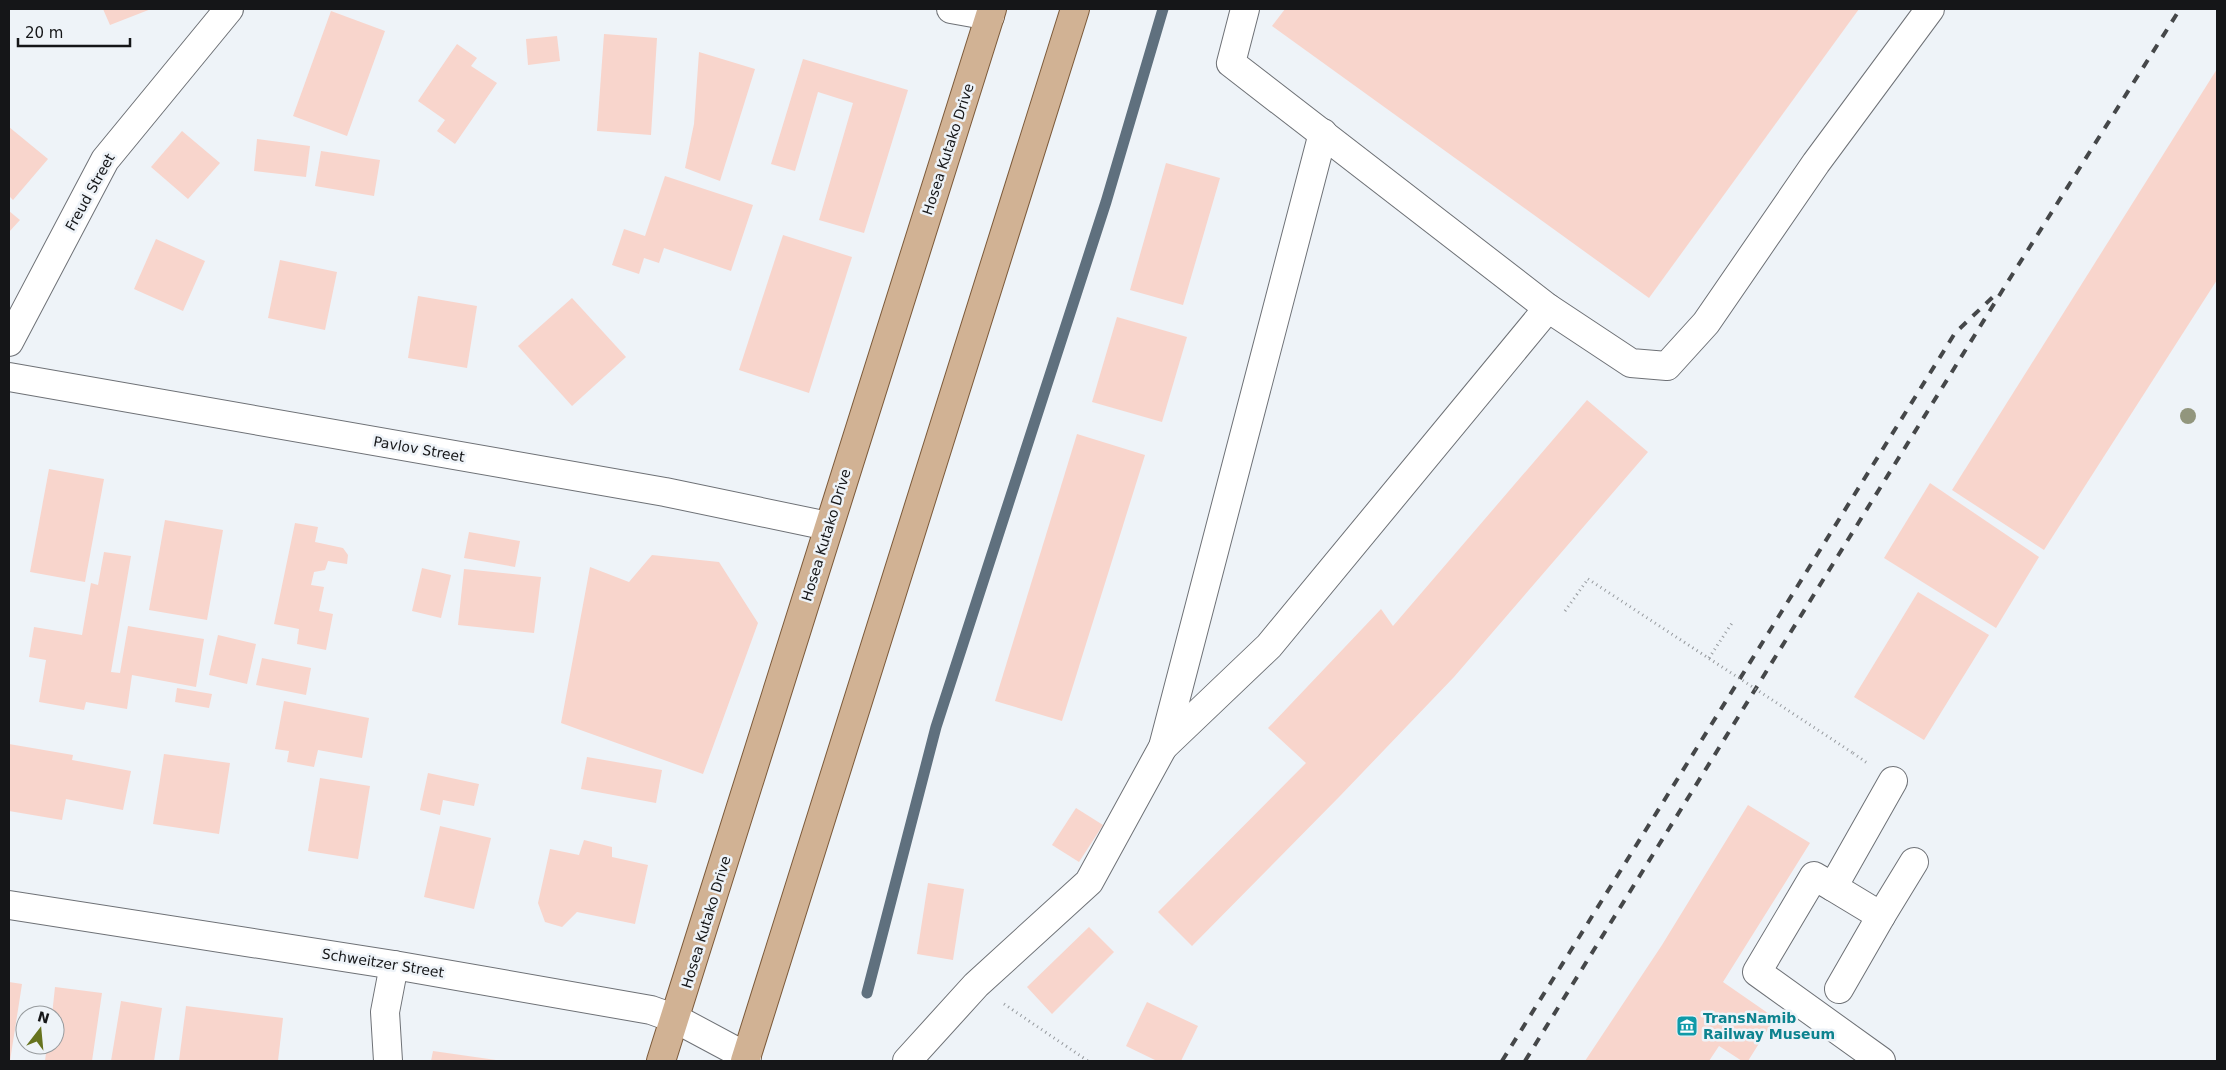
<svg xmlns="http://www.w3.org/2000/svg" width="2226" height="1070" viewBox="0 0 2226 1070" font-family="'DejaVu Sans',sans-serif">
<rect width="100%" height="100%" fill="#eef3f8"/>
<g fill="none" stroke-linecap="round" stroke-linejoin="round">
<!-- stream -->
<polyline stroke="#5f707e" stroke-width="11" points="867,993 936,727 1106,202 1163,9"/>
</g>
<!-- building -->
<g fill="#f8d5cc">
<polygon points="103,9 151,9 110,25"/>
<polygon points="1285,9 1859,9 1649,298 1272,26"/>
<polygon points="331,11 385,31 347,136 293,116"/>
<polygon points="604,34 657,38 651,135 597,131"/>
<polygon points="557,36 560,61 528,65 526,39"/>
<polygon points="457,44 477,58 471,66 497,83 455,144 437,131 445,120 418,101"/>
<polygon points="699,52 755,69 720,181 685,168 694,124"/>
<polygon points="803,59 908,90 864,233 819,220 853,103 818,92 795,171 771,164"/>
<polygon points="2217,69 2217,280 2044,550 1952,490"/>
<polygon points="9,127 48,159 13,200 9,196"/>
<polygon points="182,131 220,163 188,199 151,167"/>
<polygon points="257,139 310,146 306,177 254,171"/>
<polygon points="321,151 380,160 374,196 315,186"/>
<polygon points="1166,163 1220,178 1183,305 1130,290"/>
<polygon points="665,176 753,205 731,271 664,248 659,263 644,258 639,274 612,265 624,229 645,236"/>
<polygon points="9,211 20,220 9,232"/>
<polygon points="783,235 852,257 809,393 739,370"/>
<polygon points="156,239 205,261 183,311 134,289"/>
<polygon points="280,260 337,272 325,330 268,318"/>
<polygon points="418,296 477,306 467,368 408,358"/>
<polygon points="572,298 626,357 572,406 518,346"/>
<polygon points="1117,317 1187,337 1162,422 1092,402"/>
<polygon points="1587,400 1648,452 1454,677 1340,796 1192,946 1158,912 1306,763 1268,728 1381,609 1393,626"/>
<polygon points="1077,434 1145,455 1062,721 995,701"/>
<polygon points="49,469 104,479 85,582 30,572"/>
<polygon points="1930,483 2039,557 1996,628 1884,558"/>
<polygon points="165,520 223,530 207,620 149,610"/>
<polygon points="295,523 318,527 315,542 343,548 348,555 347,564 328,561 325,570 314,572 311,585 324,587 319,611 333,614 326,650 297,644 299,629 274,624"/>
<polygon points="469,532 520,541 515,567 464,558"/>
<polygon points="104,552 131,556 111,672 120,673 128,626 204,639 196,687 132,675 127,709 86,702 84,710 39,702 46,660 29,657 34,627 82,635 91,583 98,585"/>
<polygon points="652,555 719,562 758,623 703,774 561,723 590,567 629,582"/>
<polygon points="422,568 451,575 441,618 412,611"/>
<polygon points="464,569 541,577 534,633 458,625"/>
<polygon points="1918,592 1989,635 1924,740 1854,697"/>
<polygon points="218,635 256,644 247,684 209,675"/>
<polygon points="262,658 311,668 306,695 256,685"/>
<polygon points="177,688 212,694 209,708 175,702"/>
<polygon points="284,701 369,718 362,758 318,750 314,767 287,762 289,751 275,749"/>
<polygon points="9,744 73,755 72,760 131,771 123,810 66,799 62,820 9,811"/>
<polygon points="164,754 230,763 219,834 153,824"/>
<polygon points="587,757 662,770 656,803 581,789"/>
<polygon points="428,773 479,784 474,806 443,800 440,815 420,810"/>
<polygon points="320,778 370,786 358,859 308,851"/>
<polygon points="1748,805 1810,843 1723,982 1775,1018 1748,1061 1742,1061 1719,1046 1709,1061 1585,1061 1662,945"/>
<polygon points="1076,808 1103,825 1079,862 1052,845"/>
<polygon points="440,826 491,838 474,909 424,897"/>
<polygon points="584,840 612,847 612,857 648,865 635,924 577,912 562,927 545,922 538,903 550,849 579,855"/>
<polygon points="928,883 964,889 953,960 917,954"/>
<polygon points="1089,927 1114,952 1052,1014 1027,987"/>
<polygon points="9,982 22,984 10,1061 9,1061"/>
<polygon points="55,987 102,993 92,1061 45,1061 47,1045 55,1045 55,1015 52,1015"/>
<polygon points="121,1001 162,1008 154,1061 111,1061"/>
<polygon points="1147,1002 1198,1026 1181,1061 1157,1061 1126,1046"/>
<polygon points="186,1006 283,1018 278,1061 179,1061"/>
<polygon points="433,1051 496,1060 496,1061 431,1061"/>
</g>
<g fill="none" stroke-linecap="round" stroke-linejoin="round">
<!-- minor casing -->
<g stroke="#6e7176" stroke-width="30">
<g id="minor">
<polyline points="951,9 990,16"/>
<polyline points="1245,9 1231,63 1548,308 1631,363 1667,366 1706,323 1816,163 1930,9"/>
<polyline points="9,342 105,160 229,9"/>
<polyline points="9,377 665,492 828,526"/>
<polyline points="1163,747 1269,646 1548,308"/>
<polyline points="1833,887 1881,916 1839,989"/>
<polyline points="9,905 394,965 651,1010 676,1019 747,1057"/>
<polyline points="1881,916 1914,862"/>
<polyline points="388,1061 385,1012 394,965"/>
<polyline points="907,1061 976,985 1089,882 1163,747 1323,133"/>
<polyline points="1881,1061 1757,972 1814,876 1833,887 1893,781"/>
</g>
</g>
<!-- major casing -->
<g stroke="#7c5a3a" stroke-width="30">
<g id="major">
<polyline points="661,1061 992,9"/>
<polyline points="745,1061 1075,9"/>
</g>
</g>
<!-- path -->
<g stroke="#969a9e" stroke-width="3" stroke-dasharray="1 4" stroke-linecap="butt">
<polyline points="1565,611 1588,579"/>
<polyline points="1709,658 1732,623"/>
<polyline points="1853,753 1867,763"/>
<polyline points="1004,1004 1088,1061"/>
</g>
<!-- minor -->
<use href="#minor" stroke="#fff" stroke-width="28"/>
<!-- major -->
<use href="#major" stroke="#d1b294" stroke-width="28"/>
<!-- rail -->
<g stroke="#454749" stroke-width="4" stroke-dasharray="9 9" stroke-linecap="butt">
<polyline points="1502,1061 1955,333 1996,294"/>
<polyline points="1525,1061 2007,283 2180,9"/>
</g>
<!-- path-bridge -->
<polyline stroke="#969a9e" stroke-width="3" stroke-dasharray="1 4" stroke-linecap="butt" points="1588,579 1853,753"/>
</g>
<!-- trees -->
<circle fill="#92967d" cx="2188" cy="416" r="8"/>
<!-- icons -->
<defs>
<g id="museum-square" transform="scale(1.125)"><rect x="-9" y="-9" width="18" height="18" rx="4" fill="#0f9aa8" stroke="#eef3f8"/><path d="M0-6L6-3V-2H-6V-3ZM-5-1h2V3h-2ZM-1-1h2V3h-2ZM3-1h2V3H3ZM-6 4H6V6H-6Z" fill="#fff"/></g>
</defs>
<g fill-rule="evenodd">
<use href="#museum-square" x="1687" y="1026"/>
</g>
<g text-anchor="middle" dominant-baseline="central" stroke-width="5" stroke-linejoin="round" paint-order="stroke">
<!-- street labels -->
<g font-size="14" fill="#151618" stroke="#eef3f8">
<text transform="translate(948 149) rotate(-72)">Hosea Kutako Drive</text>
<text transform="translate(90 192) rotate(-61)">Freud Street</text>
<text transform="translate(419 449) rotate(10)">Pavlov Street</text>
<text transform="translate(826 535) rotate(-73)">Hosea Kutako Drive</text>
<text transform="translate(706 922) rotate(-73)">Hosea Kutako Drive</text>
<text transform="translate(383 963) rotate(9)">Schweitzer Street</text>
</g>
<!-- culture labels -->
<g font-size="14" font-weight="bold" fill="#0d838f" stroke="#eef3f8" text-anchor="start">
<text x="1703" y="1018">TransNamib<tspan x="1703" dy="16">Railway Museum</tspan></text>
</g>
</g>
<!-- border -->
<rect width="2226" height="1070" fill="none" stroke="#151618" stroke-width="20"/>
<!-- north arrow -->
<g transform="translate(40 1030) rotate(16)"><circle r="24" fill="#eef3f8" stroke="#979b9e"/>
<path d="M0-4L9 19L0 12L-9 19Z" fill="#66731e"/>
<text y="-8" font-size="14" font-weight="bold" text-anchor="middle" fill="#151618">N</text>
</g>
<!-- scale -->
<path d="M18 38v8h112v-8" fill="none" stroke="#151618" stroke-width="2.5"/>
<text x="25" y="38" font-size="15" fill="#151618" stroke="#eef3f8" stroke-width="4" paint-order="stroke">20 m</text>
</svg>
